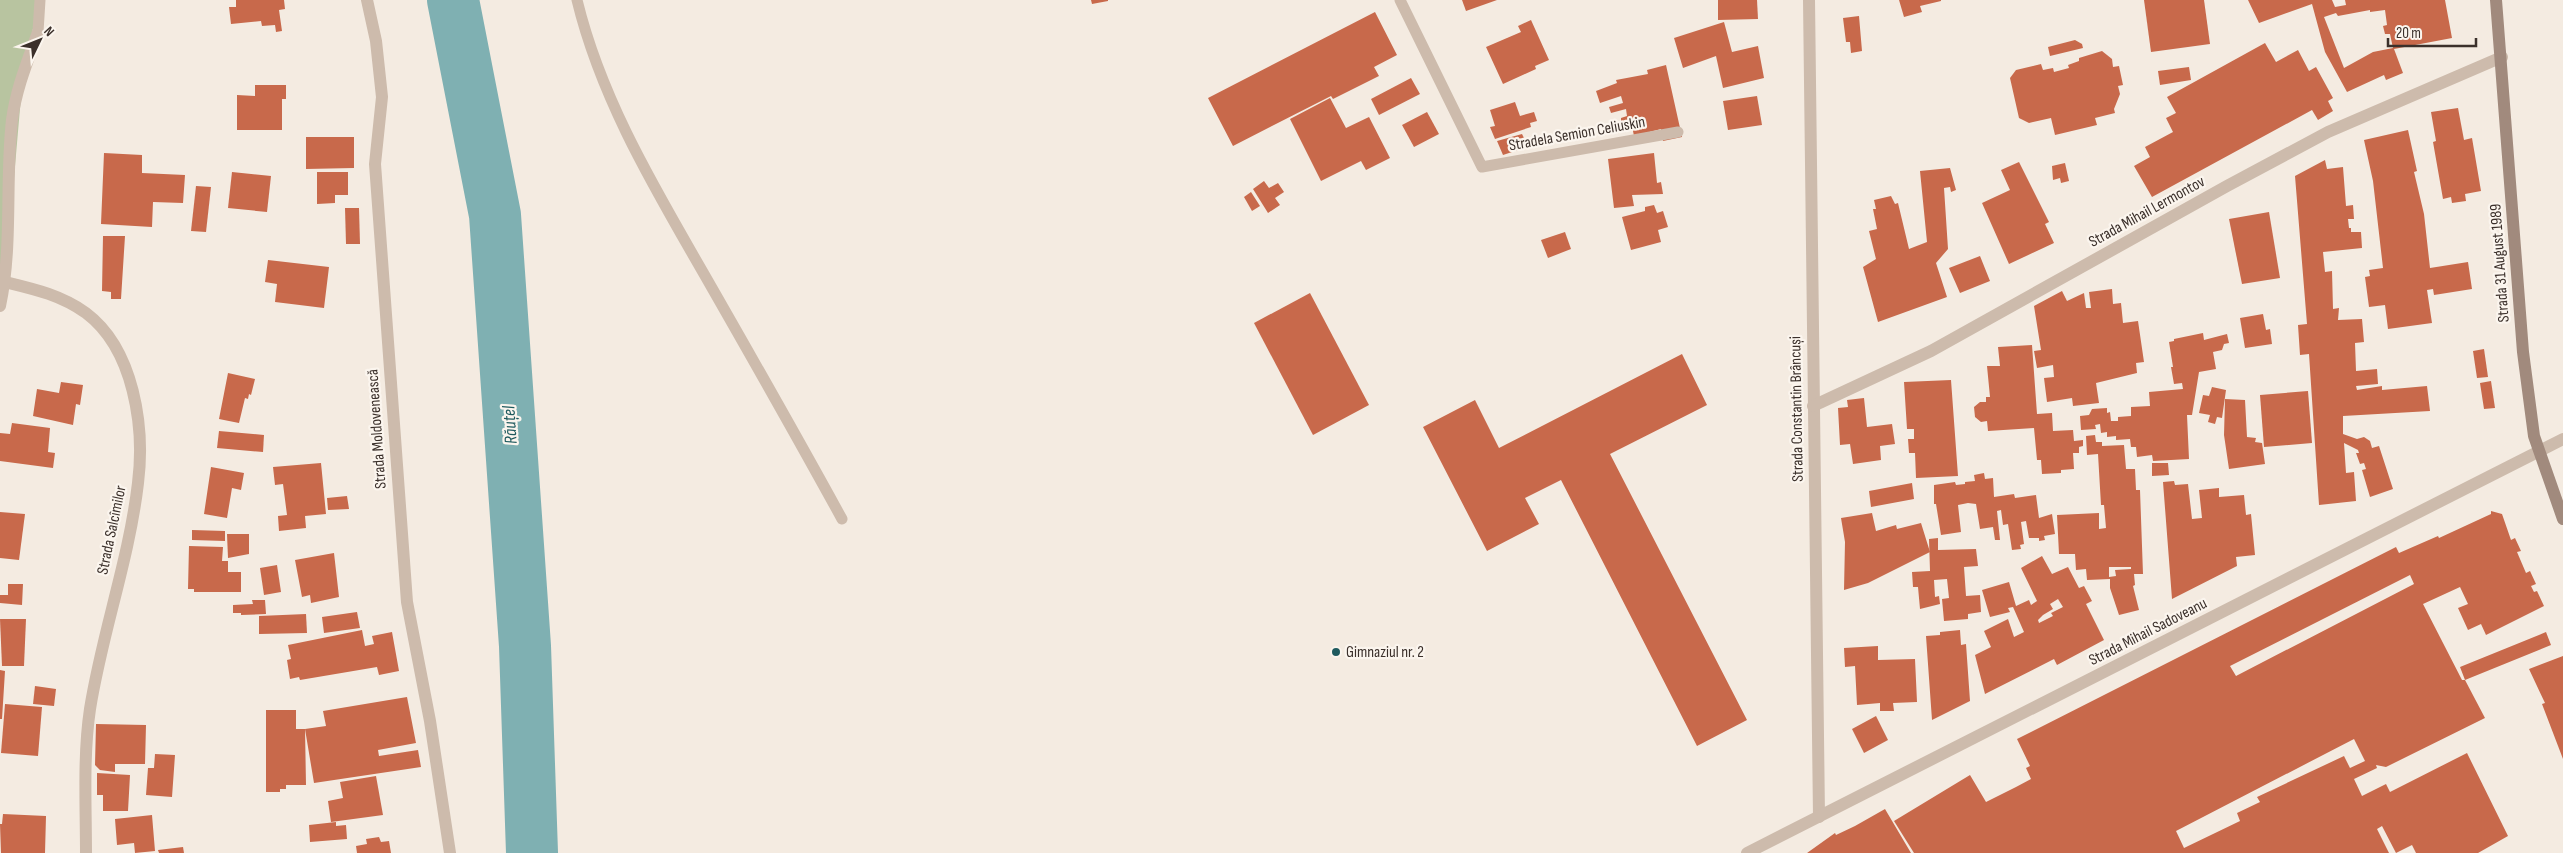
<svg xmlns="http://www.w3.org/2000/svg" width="2563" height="853" viewBox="0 0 2563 853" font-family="'Sofia Sans Condensed',sans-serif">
<rect width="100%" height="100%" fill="#f4ebe1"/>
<!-- green -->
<polygon fill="#b8c4a0" points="0,0 38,0 21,97 5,282 0,305"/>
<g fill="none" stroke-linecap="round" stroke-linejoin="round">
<!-- river -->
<polyline stroke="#7fb0b2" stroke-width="52" points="453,0 495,215 525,646 532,853"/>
</g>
<!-- building -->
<g fill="#c8694b" fill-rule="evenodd">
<polygon points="236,0 284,0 285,9 279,10 282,31 276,32 275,25 262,26 261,21 231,24 229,7 236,7"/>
<polygon points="1091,0 1108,0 1108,1 1092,4"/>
<polygon points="1462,0 1497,0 1466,11"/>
<polygon points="1718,0 1757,0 1758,19 1718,20"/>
<polygon points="1899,0 1941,0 1941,1 1920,6 1922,12 1904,17"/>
<polygon points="2144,0 2204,0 2210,44 2151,52"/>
<path d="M2248 0H2332L2335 7 2346 5 2345 0H2445L2452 38 2394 49 2403 73 2386 80 2384 75 2347 92 2325 52 2312 4 2259 23ZM2370 10V12L2385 10 2387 25 2383 26 2385 34H2390L2393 48 2373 52 2344 68 2324 17 2336 13 2338 16Z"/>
<polygon points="1375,12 1397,55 1374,67 1379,76 1333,99 1331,96 1233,146 1208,98"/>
<polygon points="1859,16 1862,51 1851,53 1850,42 1846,42 1843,18"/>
<polygon points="1531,20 1549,60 1535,66 1536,69 1503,84 1486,47 1521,32 1518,26"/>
<polygon points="1724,22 1732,52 1758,46 1764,78 1723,88 1716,56 1683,68 1674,38"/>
<polygon points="2075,40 2082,44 2083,48 2050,56 2048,47"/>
<polygon points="2265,43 2276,62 2298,50 2309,71 2316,67 2333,98 2328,101 2333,111 2318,120 2312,110 2152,197 2134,166 2150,157 2145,147 2173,132 2166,118 2176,113 2167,97"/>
<polygon points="2102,51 2112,59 2113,67 2119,66 2123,85 2118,86 2120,94 2114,109 2115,113 2095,118 2097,125 2055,135 2051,118 2029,123 2019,118 2010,78 2016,70 2041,64 2043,70 2053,68 2054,72 2069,68 2068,65 2079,61 2079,58"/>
<polygon points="1666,65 1682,137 1663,141 1661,129 1634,136 1632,126 1621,127 1621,118 1627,116 1626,109 1611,113 1609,107 1623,103 1621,96 1600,103 1596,91 1617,83 1616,80 1648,74 1647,70"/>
<polygon points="2189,67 2191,80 2160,85 2158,71"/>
<polygon points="1411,78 1420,94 1379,115 1371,99"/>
<polygon points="255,85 286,85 286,99 282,99 282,130 237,130 237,95 255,96"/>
<polygon points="1757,96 1762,125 1728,130 1723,101"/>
<polygon points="1330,98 1346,128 1369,117 1390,158 1366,170 1361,161 1321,181 1290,119"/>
<polygon points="1515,102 1520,116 1534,112 1537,121 1530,123 1531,127 1495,139 1490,127 1495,126 1490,110"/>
<polygon points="2458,108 2464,140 2472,138 2481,191 2465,194 2466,201 2452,203 2451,197 2443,199 2433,142 2436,141 2431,112"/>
<polygon points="1427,112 1439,134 1414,147 1402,125"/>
<polygon points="2408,130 2417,171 2414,172 2424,214 2430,268 2468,262 2472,289 2434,295 2433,289 2427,290 2432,323 2388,329 2385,305 2369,307 2365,277 2370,276 2369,270 2383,268 2373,181 2364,140"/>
<polygon points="1522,134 1526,142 1516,146 1518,150 1503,155 1497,141"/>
<polygon points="306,137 354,137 354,168 306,169"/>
<polygon points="104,153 142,155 142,173 185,175 183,203 153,202 152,227 101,224"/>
<polygon points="1654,153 1657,183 1661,182 1663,194 1632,195 1634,206 1614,208 1608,159"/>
<polygon points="2325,160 2327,169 2343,167 2346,206 2353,205 2354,219 2348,219 2349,228 2351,228 2351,232 2361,232 2362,248 2323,252 2325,272 2332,271 2333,309 2339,308 2338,320 2362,319 2364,342 2355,343 2356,371 2377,369 2378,384 2356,386 2357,390 2382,386 2382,390 2427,386 2430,411 2343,416 2343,434 2357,439 2364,437 2370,441 2372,448 2379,446 2393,489 2370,497 2362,470 2366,469 2364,463 2360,464 2356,453 2359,453 2358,450 2344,443 2346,473 2354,472 2356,501 2319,505 2309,354 2300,355 2298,325 2307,324 2295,176"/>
<polygon points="2019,162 2049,222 2045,224 2054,243 2009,264 1982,203 2010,190 2001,170"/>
<polygon points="2065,163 2069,181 2061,183 2060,178 2053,180 2052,166"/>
<polygon points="1950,168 1956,190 1951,192 1950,187 1944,188 1948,249 1936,263 1947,297 1878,322 1863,267 1876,259 1869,231 1877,229 1873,209 1876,209 1874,200 1891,196 1895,204 1898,203 1909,249 1927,242 1920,171"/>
<polygon points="232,172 271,176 267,212 228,208"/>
<polygon points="317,172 348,172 348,195 335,195 335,203 317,204"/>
<polygon points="1264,181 1269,188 1278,183 1284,192 1275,198 1280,205 1268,213 1253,189"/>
<polygon points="196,186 211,187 206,232 191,231"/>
<polygon points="1251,192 1260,206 1252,211 1244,197"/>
<polygon points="1654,205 1657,213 1663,211 1668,227 1658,230 1661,242 1631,250 1622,217 1645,211 1645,207"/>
<polygon points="345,208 359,208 360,244 346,244"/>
<polygon points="2269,212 2280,278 2242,284 2229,219"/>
<polygon points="1565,232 1571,249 1548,258 1541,240"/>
<polygon points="103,236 125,236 121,299 111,299 111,292 102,291"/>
<polygon points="1980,256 1990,281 1960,293 1949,268"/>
<polygon points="268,260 329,267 324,308 275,302 277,284 265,282"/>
<polygon points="2112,289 2113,304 2121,303 2123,323 2138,321 2144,362 2136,363 2137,373 2096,383 2099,403 2073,406 2072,398 2047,402 2044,378 2054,377 2053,365 2037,368 2034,351 2041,350 2034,306 2062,291 2067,301 2084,293 2086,308 2091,308 2089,292"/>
<polygon points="1310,293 1369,405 1313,435 1254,323"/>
<polygon points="2263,314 2266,330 2270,329 2272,344 2245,348 2240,318"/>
<polygon points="2203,333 2204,340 2227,334 2229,343 2224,344 2222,350 2213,352 2216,369 2199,372 2192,415 2187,415 2189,459 2153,461 2152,455 2137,457 2136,447 2131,447 2130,439 2116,440 2116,436 2107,437 2107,432 2101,433 2100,424 2095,425 2096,429 2081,430 2080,416 2089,415 2092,409 2107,408 2107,413 2110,412 2111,421 2118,421 2118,417 2131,416 2131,407 2150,406 2149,392 2183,389 2182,383 2174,384 2171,367 2173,367 2169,342 2174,341 2174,339"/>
<polygon points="2032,345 2037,414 2052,413 2053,431 2073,430 2074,441 2083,440 2083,446 2079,447 2079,453 2073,453 2074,469 2061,470 2061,473 2042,474 2041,460 2037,460 2034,428 1988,431 1987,421 1981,422 1975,417 1974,407 1980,402 1986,402 1986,397 1990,397 1987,366 2000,366 1998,347"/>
<polygon points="2484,349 2488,377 2477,378 2473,351"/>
<polygon points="1682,354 1707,405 1610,454 1747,720 1697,746 1561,480 1525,498 1539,524 1487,551 1423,427 1475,400 1499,448"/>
<polygon points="228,373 255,379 251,395 249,394 248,399 245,398 239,423 219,419"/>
<polygon points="1951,380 1958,476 1916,478 1915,453 1909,453 1908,439 1914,439 1914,429 1907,429 1904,382"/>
<polygon points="2491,381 2495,408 2484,409 2480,383"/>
<polygon points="61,382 83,385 80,405 76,404 73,425 33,416 37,389 59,393"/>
<polygon points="2212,387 2226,390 2222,418 2217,417 2215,424 2208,422 2210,415 2199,413 2203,395 2209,396"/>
<polygon points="2308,391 2312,443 2264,447 2260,395"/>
<polygon points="1864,398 1867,427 1892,424 1895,444 1880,446 1881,460 1853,464 1850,444 1840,445 1838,408 1848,407 1847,400"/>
<polygon points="2225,399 2245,400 2247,437 2256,438 2255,442 2262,443 2265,464 2229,469 2224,435"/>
<polygon points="12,423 50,428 48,452 55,453 53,468 0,461 0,433 10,434"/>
<polygon points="219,431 264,435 263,452 217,448"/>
<path d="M2095 435 2096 442H2102V446L2124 445 2126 469H2135L2136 490H2140L2143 574H2134L2135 585 2133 586 2139 610 2119 615 2110 588V579L2087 580 2086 569 2076 570 2075 554H2059L2057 515 2099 513V529L2106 528 2104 505H2101L2098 454 2087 455 2086 436ZM2109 567H2131V569L2115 570 2116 576 2109 577Z"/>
<polygon points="321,463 326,514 305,516 306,528 279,531 278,516 287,515 283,484 275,485 273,467"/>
<polygon points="2152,463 2168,463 2169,475 2152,476"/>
<polygon points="211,467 244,473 241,490 232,488 227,518 204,514"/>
<polygon points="1984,473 1985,479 1993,478 1994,497 2014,494 2015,498 2036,495 2039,518 2052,514 2055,534 2044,536 2045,540 2039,541 2039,538 2029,538 2026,521 2021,522 2024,544 2020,545 2021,549 2012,550 2008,524 2003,525 2001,510 1997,511 2000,540 1995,540 1993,527 1980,529 1976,504 1968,503 1958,505 1961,532 1941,535 1936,504 1934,504 1934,485 1955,482 1956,485 1965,484 1965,482 1975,481 1974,475"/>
<polygon points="2174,481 2175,485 2188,484 2192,519 2202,518 2199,490 2219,488 2219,497 2244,495 2246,515 2251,514 2255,555 2236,557 2237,566 2172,599 2163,482"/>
<polygon points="1912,483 1914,499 1871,507 1869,491"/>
<polygon points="347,496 349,509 328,510 327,498"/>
<path d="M2491 511 2502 514 2511 540 2515 538 2521 551 2517 552 2526 573 2530 571 2536 584 2531 586 2534 592 2537 591 2544 606 2486 635 2481 624 2468 630 2458 608 2468 604 2460 587 2423 604 2462 680H2465L2460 667 2546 632 2551 645 2465 680 2485 718 2386 767 2376 765 2377 768 2354 779 2362 796 2386 784 2390 792 2467 753 2508 836 2478 853H2416L2412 845 2396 853 2382 826 2377 829 2389 853H1914L1894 821 1970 775 1986 802 2016 787 2031 779 2026 768 2030 766 2017 739 2396 547 2399 553 2438 536 2439 538 2491 514ZM2410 575 2414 584 2236 676 2230 666ZM2354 739 2365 761 2350 768 2344 756 2257 797 2260 802 2237 813 2240 821 2184 848 2176 831Z"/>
<polygon points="0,512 25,514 19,560 0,558"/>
<polygon points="1872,513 1876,531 1896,525 1897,529 1921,523 1930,552 1868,583 1844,590 1845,542 1841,518"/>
<polygon points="192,530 225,531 225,541 192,540"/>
<polygon points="227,534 249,534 249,554 228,558"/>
<polygon points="1938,538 1938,550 1976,549 1978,566 1964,567 1966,596 1980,595 1981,612 1968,614 1968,619 1944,621 1942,599 1949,598 1947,579 1934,580 1935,597 1939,596 1940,604 1920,609 1918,587 1913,587 1912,572 1930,571 1929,539"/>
<polygon points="189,546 223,547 222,561 228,561 228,572 241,572 241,592 194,592 194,589 188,589"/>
<polygon points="334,553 339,597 311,603 310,595 302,597 295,560"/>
<path d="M2042 556 2052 574 2068 567 2079 588 2084 586 2092 601 2086 604 2104 640 2057 665 2054 659 1985 694 1975 655 1991 647 1984 631 2008 619 2014 637 2024 632 2013 607 2008 608 2010 612 1990 617 1982 590 2009 582 2016 606 2029 600 2031 605 2037 601 2021 568ZM2058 599 2063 607 2051 613 2053 616 2039 623 2038 620 2043 615 2053 609 2050 604Z"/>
<polygon points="277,565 281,592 264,595 260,568"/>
<polygon points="8,584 23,584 22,605 0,603 0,595 8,595"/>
<polygon points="252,600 265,600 266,614 241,615 241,613 233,613 233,605 253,604"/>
<polygon points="357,612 360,628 324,633 322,617"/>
<polygon points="306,614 307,633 259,634 259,616"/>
<polygon points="0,619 26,619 24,666 2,666"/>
<polygon points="362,630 365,646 374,644 372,636 392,632 399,671 379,675 377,667 300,680 299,677 290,679 287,660 291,659 288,645"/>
<polygon points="1960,630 1961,645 1966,644 1970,701 1932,720 1926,636 1940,635 1940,632"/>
<polygon points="1878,646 1878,660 1915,659 1917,702 1893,703 1894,711 1880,711 1880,703 1857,705 1855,666 1845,667 1844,648"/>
<polygon points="2563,656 2563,759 2542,704 2545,703 2529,669"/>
<polygon points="0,670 5,671 2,719 0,719"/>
<polygon points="35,686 56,689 54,706 33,704"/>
<polygon points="407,697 416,743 378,750 379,756 418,750 421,767 314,783 305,729 326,726 323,711"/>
<polygon points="5,704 42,707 38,756 1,753"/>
<polygon points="266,710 296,710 296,729 305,729 306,785 286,785 286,789 280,789 280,792 266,792"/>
<polygon points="1876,716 1888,740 1864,753 1852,729"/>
<polygon points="96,724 146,725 145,764 115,764 115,772 100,770 95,765"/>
<polygon points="155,754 175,755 172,797 146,795 148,768 154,768"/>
<polygon points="97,773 130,775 128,811 103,811 103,795 97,795"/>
<polygon points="376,776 383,815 331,822 328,801 343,798 340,782"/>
<polygon points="1885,809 1911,853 1807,853 1835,833 1836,835 1855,826"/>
<polygon points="3,814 46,816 45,853 1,853 0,824 2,824"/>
<polygon points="152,815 155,851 135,853 134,843 117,845 115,819"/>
<polygon points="336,822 336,826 346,825 347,839 310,842 309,825"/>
<polygon points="379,837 381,842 389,841 391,853 357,853 356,846 367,844 366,839"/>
<polygon points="183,847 184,853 159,853 158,850"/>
</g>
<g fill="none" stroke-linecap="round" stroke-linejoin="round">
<!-- lane -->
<g stroke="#cdbbac" stroke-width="11">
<path d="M577 0C601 99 654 187 704 274 751 356 797 437 842 519"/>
<polyline points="1400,0 1482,167 1678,132"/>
<polyline points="38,32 40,0"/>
</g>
<!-- street -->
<g stroke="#cdbbac" stroke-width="12">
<polyline points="367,0 376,41 382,97 375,164 407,602 430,721 450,853"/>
<polyline points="1809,0 1819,817"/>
<path d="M5 282C34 289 61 295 86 313 134 349 145 427 138 483 129 560 102 633 90 709 83 756 86 806 86 853"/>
<path d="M0 306C13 245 5 181 12 120 16 89 28 60 38 32"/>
<polyline points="1813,406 1931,351 2227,186 2328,132 2502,57"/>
<polyline points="1747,853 2563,439"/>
</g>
<!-- secondary -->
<polyline stroke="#a18a7d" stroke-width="12" points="2496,0 2523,352 2534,436 2563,519"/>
</g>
<!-- markers -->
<circle fill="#1f5a5e" stroke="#fbf5ee" stroke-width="2" cx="1336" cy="652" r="5"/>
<g text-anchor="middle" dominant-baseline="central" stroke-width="4.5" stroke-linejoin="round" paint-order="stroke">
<!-- street labels -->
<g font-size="16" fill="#3b302b" stroke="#fbf5ee">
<text transform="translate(1577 134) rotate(-10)">Stradela Semion Celiuskin</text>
<text transform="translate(2147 212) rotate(-29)">Strada Mihail Lermontov</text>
<text transform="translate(2500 263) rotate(-94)">Strada 31 August 1989</text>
<text transform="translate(1797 409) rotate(-91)">Strada Constantin Brâncuși</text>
<text transform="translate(377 429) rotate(-94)">Strada Moldovenească</text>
<text transform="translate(112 530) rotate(-78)">Strada Salcîmilor</text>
<text transform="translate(2148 632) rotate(-27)">Strada Mihail Sadoveanu</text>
</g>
<!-- poi labels -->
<g font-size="16" fill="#3b302b" stroke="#fbf5ee" text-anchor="start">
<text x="1346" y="652">Gimnaziul nr. 2</text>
</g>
<!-- water labels -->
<g font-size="18" font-style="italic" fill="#1f5a5e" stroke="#fbf5ee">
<text transform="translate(510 425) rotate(-94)">Răuțel</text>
</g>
</g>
<!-- north arrow -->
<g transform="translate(40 40) rotate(47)" stroke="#fbf5ee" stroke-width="4" paint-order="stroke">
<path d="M0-4L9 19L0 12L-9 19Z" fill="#3b302b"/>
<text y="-8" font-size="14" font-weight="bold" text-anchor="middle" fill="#3b302b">N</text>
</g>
<!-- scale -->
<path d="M2388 38v8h88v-8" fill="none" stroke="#3b302b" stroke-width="2.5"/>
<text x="2396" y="38" font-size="15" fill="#3b302b" stroke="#fbf5ee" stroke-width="4" paint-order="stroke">20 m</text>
</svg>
